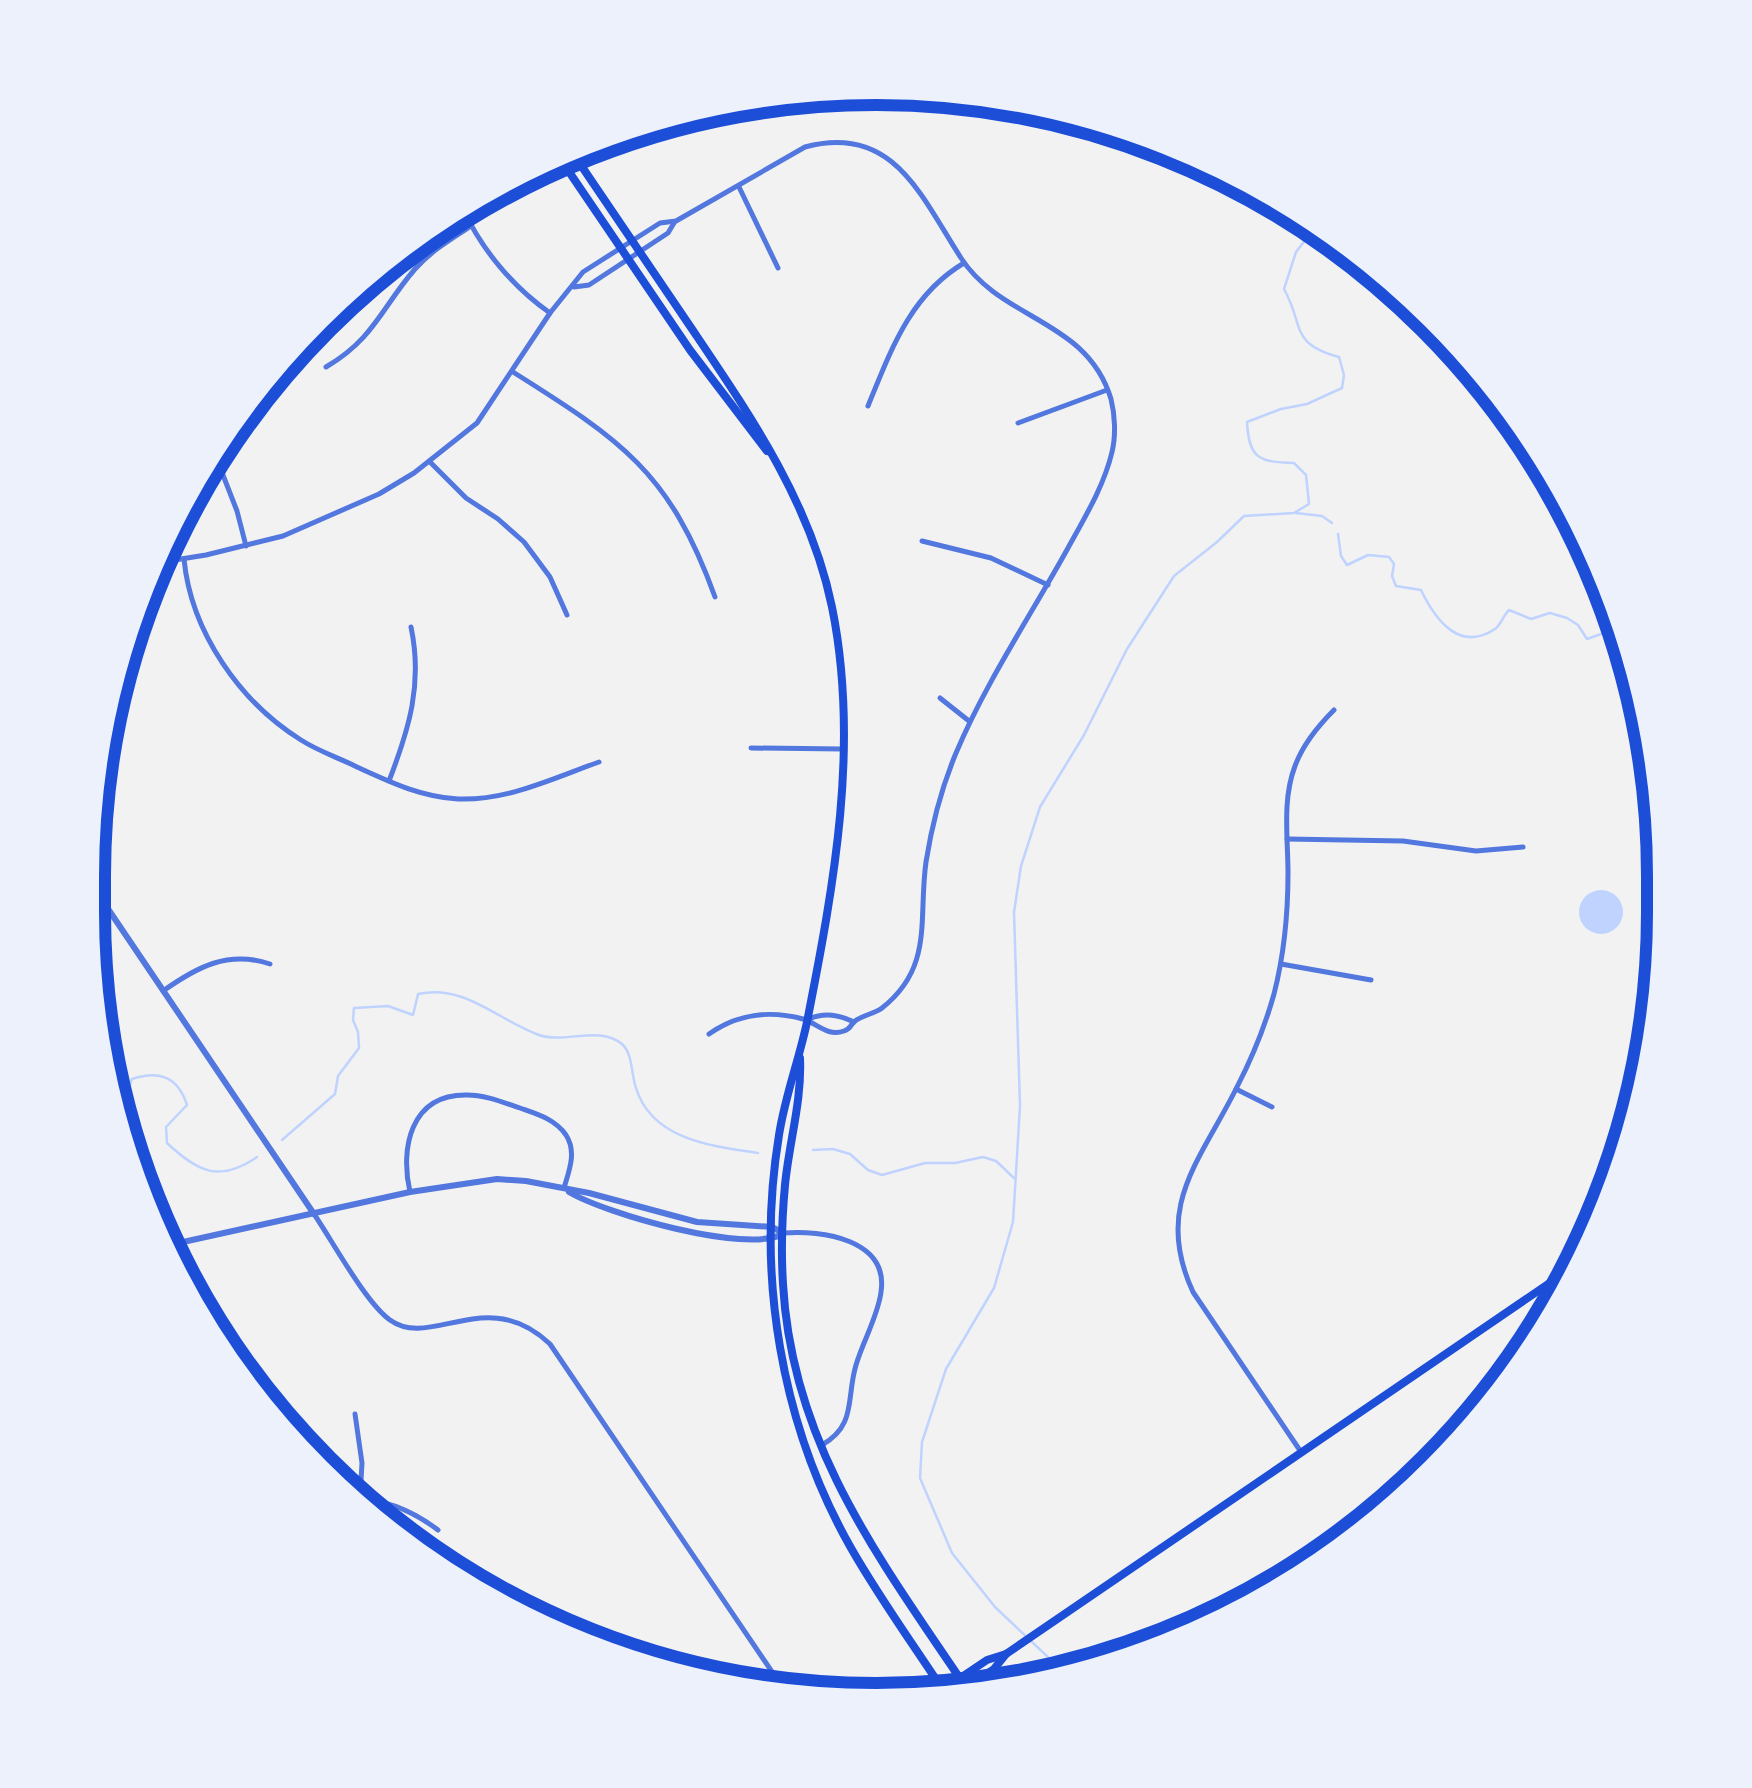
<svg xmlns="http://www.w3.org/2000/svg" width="1752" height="1788" viewBox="0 0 1752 1788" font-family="Quicksand,sans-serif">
<rect width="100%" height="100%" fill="#f2f2f2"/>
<!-- water -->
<circle fill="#bfd3fe" cx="1601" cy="912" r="22"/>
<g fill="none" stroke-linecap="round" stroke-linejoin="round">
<!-- stream -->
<g stroke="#bfd3fe" stroke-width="2.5">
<polyline points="1296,513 1322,516 1332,523"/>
<path d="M1338 534 1341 556 1347 565 1368 555 1389 557 1394 564 1392 576 1396 586 1421 590C1435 619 1459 653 1495 629 1501 625 1504 614 1509 610L1531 619 1550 613 1567 618 1578 625 1587 639 1604 633 1623 634"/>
<path d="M120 1123 129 1119 125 1100 132 1079C160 1070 178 1077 187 1105L166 1127 167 1143C198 1172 219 1183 257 1157"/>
<path d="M282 1140 335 1094 338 1076 359 1048 358 1032 353 1020 354 1008 388 1006 413 1015 418 994C466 984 497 1020 539 1035 565 1044 599 1025 622 1044 633 1054 631 1074 636 1088 652 1140 712 1146 758 1153"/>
<polyline points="813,1150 833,1149 850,1154 868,1170 882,1175 925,1163 955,1163 983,1157 996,1161 1014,1178"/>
<path d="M1076 1674 1050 1659 995 1607 952 1553 920 1478 922 1442 946 1369 994 1288 1013 1222 1020 1106 1014 912 1021 866 1040 807 1084 735 1127 649 1174 576 1217 542 1244 516 1294 513 1309 504 1306 475 1294 463C1259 462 1249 459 1247 422L1281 409 1307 404 1342 388 1344 375 1339 357C1289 343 1305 327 1284 289L1296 252 1313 230 1326 233"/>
</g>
<!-- minor -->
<g stroke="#5277de" stroke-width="5">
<polyline points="739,187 778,268"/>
<path d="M463 209C482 250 513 287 550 313"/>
<polyline points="574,287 589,285 668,233 674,223"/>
<path d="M326 367C374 339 382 307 415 269 431 251 451 239 471 226"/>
<path d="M513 372C621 440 670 472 715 597"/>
<path d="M868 406C891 350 910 295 964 263"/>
<polyline points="1018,423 1107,390"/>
<polyline points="214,452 237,511 246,546"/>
<polyline points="430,462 466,498 498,519 524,542 550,577 567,615"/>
<polyline points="922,541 991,558 1048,585"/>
<path d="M184 559C191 632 240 702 301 740 318 751 339 758 357 767 390 782 421 797 458 799 507 801 554 778 599 762"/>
<path d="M156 563 206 555 283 536 379 494 414 473 477 423 550 313 583 272 660 223 676 221 805 147C893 123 921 196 961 258 1002 321 1087 319 1111 399 1115 415 1116 436 1112 452 1104 486 1085 517 1068 548 1031 615 986 682 956 753 941 789 932 824 926 862 918 919 934 967 882 1008 874 1014 863 1015 855 1021 849 1026 852 1028 844 1031 827 1037 817 1023 803 1019 770 1010 737 1014 709 1034"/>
<polyline points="940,698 969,721"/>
<polyline points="751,748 842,749"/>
<path d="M389 781C409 729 423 684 411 627"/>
<polyline points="1287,839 1403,841 1476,851 1523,847"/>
<polyline points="1281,964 1371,980"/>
<path d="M163 991C197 967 228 950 270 964"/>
<path d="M809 1019C825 1012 839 1015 854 1022"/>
<polyline points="1236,1089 1272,1107"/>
<path d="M410 1192C400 1149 410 1094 467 1095 485 1095 502 1102 520 1108 537 1114 555 1119 566 1135 577 1152 569 1171 564 1188"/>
<path d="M314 1214C333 1242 366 1303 390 1320 431 1350 487 1284 550 1344L787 1694"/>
<path d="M784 1233C821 1230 889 1239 881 1292 878 1316 863 1341 856 1365 846 1398 857 1425 822 1445"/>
<polyline points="178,1243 182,1278"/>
<polyline points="355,1414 362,1463 360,1498"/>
<path d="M1301 1452 1193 1292C1153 1206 1201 1160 1237 1087 1252 1058 1265 1026 1274 994 1284 955 1288 913 1288 873 1288 838 1282 800 1295 766 1303 744 1317 727 1334 710"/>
<path d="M353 1498C384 1499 413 1511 438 1530"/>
</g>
<!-- tertiary -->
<g stroke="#5277de" stroke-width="6">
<polyline points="98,894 314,1214"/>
<path d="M569 1192C606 1214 746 1254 783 1234"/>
<polyline points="165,1246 410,1192 497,1179 526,1181 589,1193 697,1222 772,1227 783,1233"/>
</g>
<!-- secondary -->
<g stroke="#1d4ed8" stroke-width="8">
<path d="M572 152C612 212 653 272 694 332 752 418 811 504 832 607 860 745 834 885 807 1022 799 1060 785 1096 779 1135 756 1275 781 1425 851 1548 880 1599 915 1647 947 1696"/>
<polyline points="559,157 690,350 767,451"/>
<path d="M800 1058C802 1101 789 1143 785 1185 782 1217 781 1252 783 1284 792 1447 882 1562 969 1692"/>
<polyline points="957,1694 994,1669 1006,1654"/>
<polyline points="929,1699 987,1660 1006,1654 1579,1263"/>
</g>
</g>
<!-- crop -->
<path d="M0 0H1752V1788H0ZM876 105H876A771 771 0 0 1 1647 876V912A771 771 0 0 1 876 1683H876A771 771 0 0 1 105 912V876A771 771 0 0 1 876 105Z" fill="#edf1fc" fill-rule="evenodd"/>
<path fill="none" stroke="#1d4ed8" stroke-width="12" d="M876 105H876A771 771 0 0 1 1647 876V912A771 771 0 0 1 876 1683H876A771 771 0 0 1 105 912V876A771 771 0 0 1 876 105Z"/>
</svg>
